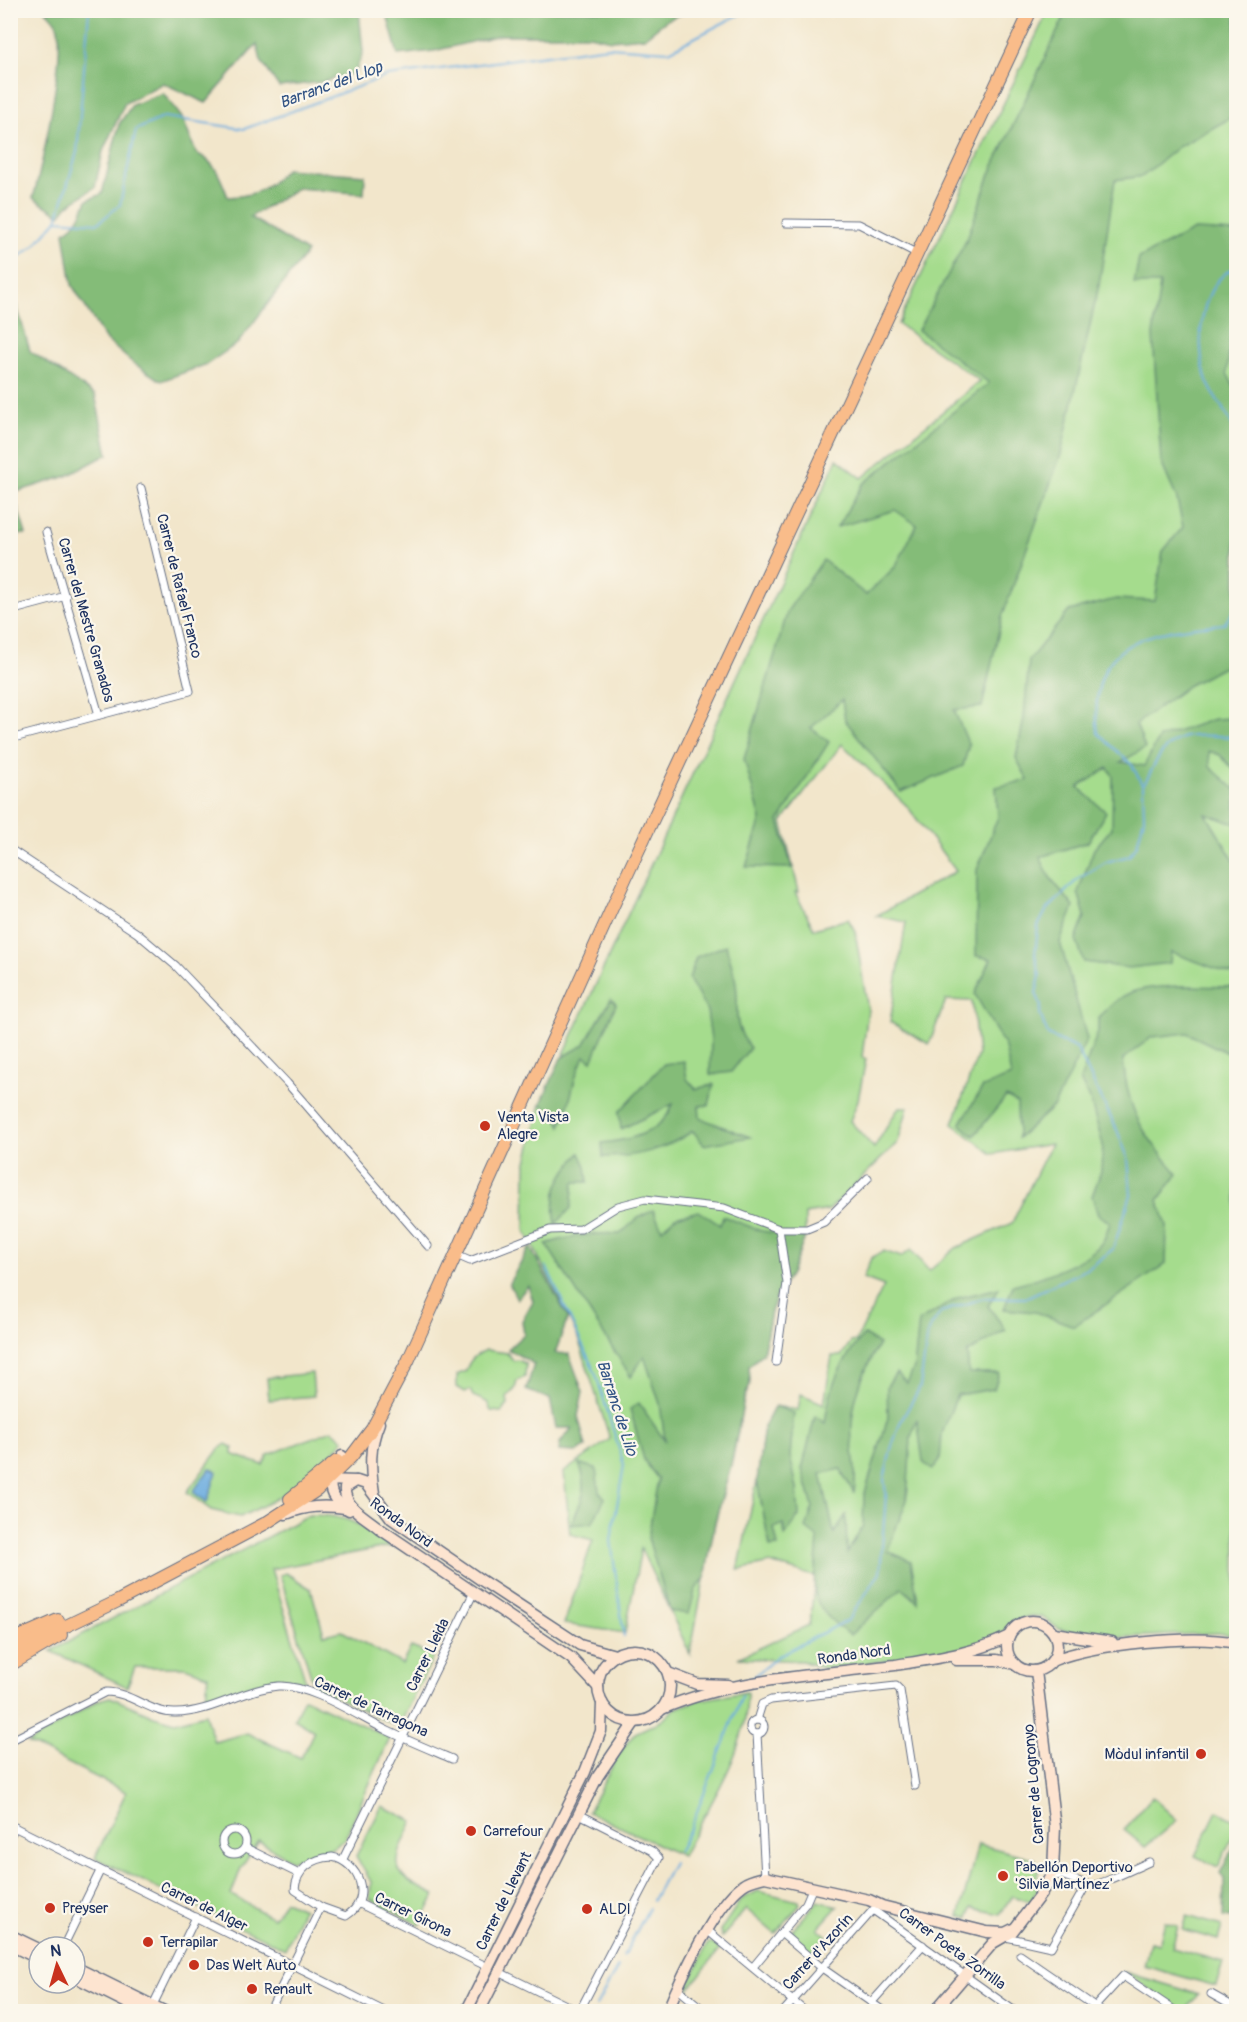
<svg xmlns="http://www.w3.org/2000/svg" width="1247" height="2022" viewBox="0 0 1247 2022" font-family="Pangolin,sans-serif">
<rect width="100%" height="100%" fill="#fbf7ec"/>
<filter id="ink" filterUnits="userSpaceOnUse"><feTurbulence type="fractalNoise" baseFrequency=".0167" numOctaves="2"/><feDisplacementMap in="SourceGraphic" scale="12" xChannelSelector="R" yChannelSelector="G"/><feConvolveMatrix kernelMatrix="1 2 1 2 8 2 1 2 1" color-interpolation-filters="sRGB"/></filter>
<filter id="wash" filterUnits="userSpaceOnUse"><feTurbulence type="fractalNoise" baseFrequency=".008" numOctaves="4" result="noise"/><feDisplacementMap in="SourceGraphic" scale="24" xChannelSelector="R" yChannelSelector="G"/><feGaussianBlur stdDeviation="1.35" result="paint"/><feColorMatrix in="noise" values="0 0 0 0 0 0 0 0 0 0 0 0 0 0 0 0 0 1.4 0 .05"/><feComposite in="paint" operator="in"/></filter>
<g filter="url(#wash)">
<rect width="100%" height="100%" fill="#f2e6cb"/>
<!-- green -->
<g fill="#a5dc8d" stroke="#608676" stroke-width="1.5">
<polygon points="1048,11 1236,11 1236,1636 1218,1633 1102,1638 1059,1629 1042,1617 1030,1616 1019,1620 1000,1636 960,1649 920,1656 826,1669 802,1661 738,1658 809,1625 816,1577 770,1563 738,1570 757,1481 764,1427 775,1406 798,1410 801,1394 824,1404 832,1356 841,1356 851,1342 856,1341 884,1286 863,1278 871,1258 884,1251 901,1257 911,1250 929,1271 956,1248 1012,1223 1051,1144 992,1154 953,1124 978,1054 972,1001 946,1000 929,1044 890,1022 906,922 876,916 956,871 907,806 842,744 782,822 799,892 795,892 814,929 848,919 855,931 868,1010 862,1057 866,1059 858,1100 850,1121 874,1148 899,1107 908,1107 898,1142 829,1210 805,1214 805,1237 791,1273 779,1291 771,1311 763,1353 749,1366 750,1384 744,1399 732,1461 715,1522 690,1654 641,1549 625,1633 564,1624 593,1540 570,1534 564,1472 610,1439 577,1335 525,1230 526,1166 541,1104 837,459 862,478 980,381 898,324"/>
<path d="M486 1350 507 1353 514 1361 518 1360 526 1364 525 1377 517 1381 515 1389 507 1397 508 1405 501 1412 491 1411 487 1402 473 1396 470 1390 465 1392 457 1387V1375L466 1371C469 1360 475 1355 486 1350Z"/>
<polygon points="312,1373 314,1396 269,1400 267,1378"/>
<path d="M332 1430 344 1440C311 1481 287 1495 240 1517L211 1510 187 1492 219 1449 226 1444 234 1448 232 1454 263 1465 268 1455Z"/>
<path d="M309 1515C350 1515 359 1524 391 1546L271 1569 306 1682 281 1677 206 1698 208 1675 185 1667H135L127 1687 51 1651Z"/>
<polygon points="286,1573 311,1589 324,1635 342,1631 402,1664 411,1647 434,1656 398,1727 314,1686 280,1575"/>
<path d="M747 1692C748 1752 709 1804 682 1856L588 1812 620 1752 635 1733 663 1720 674 1709 699 1700Z"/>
<polygon points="110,1697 154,1716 175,1722 205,1714 214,1742 247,1733 301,1758 314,1731 294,1719 304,1698 390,1738 345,1838 335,1847 291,1860 259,1841 241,1868 231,1895 273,1918 285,1901 303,1909 285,1949 95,1858 126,1792 28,1743 99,1700"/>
<polygon points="1152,1797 1177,1820 1145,1847 1124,1830"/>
<path d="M382 1806 413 1821C392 1866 387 1873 435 1895L420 1925 370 1899 371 1882 356 1856Z"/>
<polygon points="1217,1811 1236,1821 1236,1829 1218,1867 1195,1856"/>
<polygon points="978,1844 1035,1859 1039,1868 1035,1884 1039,1887 1031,1902 1013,1896 1000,1914 972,1908 969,1918 959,1917"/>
<polygon points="758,1891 799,1901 800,1905 775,1934 746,1909 722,1937 720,1931 741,1899"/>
<polygon points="818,1901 838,1906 818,1928 827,1936 812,1953 790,1933"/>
<polygon points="1187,1916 1222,1926 1218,1940 1183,1930"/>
<polygon points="1165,1922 1178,1926 1172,1948 1223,1962 1216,1986 1144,1966 1150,1942 1159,1944"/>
<polygon points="708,1943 712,1943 720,1949 688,1990 687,1987"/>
<polygon points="1124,1972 1198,1994 1186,2011 1182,2011"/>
</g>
<!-- forest -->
<g fill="#84bc78" stroke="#50766b" stroke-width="1.5">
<path d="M46 11H359L363 52 355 73 322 82 279 87 261 61 257 44 206 103 163 83 125 103 103 151 95 187 67 206 60 215 33 198C41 170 67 49 57 25 55 20 50 15 46 11Z"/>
<polygon points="386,11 386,10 689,11 667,20 645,37 611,40 589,35 500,35 434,51 398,55"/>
<polygon points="1067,11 1236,11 1236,115 1178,147 1143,176 1115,180 1099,285 1061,454 1002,617 982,707 954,710 969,745 963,766 901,792 845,720 842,700 811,728 829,742 779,821 792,868 746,867 761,819 744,759 788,610 823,560 866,595 895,567 917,525 895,510 837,527 863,484 989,383 918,330 967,239 990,174"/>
<path d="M163 93 183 119 196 153C216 162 220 177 228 197 256 196 267 189 286 169L365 175 364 194 298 188 250 217 307 252 238 343 207 364 161 381 133 363 105 339 72 285 64 232C77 226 82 213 87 200L102 194 119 124 132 105Z"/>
<polygon points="1194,230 1236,232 1236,330 1231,333 1227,373 1236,391 1236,661 1189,685 1136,724 1145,748 1121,762 1144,766 1159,738 1214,719 1234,718 1236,712 1236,772 1220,755 1209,751 1210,767 1236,790 1236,824 1206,814 1236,864 1236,972 1230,974 1171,952 1170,963 1129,968 1084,962 1076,940 1085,916 1078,892 1094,849 1112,828 1113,776 1108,768 1078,787 1106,812 1088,842 1040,857 1049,876 1074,907 1060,942 1087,1039 1054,1106 1018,1138 1017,1103 1006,1097 974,1136 960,1124 983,1087 1011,1076 1005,1047 975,994 991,959 976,956 977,870 998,817 996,787 1028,780 1016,758 1024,718 1029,660 1069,611 1116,599 1155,601 1163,551 1183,527 1177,499 1161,462 1153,335 1160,284 1134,284 1139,258"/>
<polygon points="11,286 30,351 95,395 108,454 67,476 13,493 26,534 11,535"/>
<path d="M726 945C729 958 734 971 736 983 740 1011 730 1020 750 1048L731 1072 710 1075 711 1040 707 1011 689 979 696 957Z"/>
<path d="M1180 986 1236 987V1057L1187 1033 1152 1037 1123 1059C1128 1115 1143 1133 1178 1174L1158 1200 1167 1225 1166 1264 1074 1326 1035 1312 1004 1309 1013 1285C1037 1279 1092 1262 1104 1239 1107 1234 1108 1227 1110 1222L1098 1215 1092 1196 1101 1171 1103 1145 1091 1103 1080 1080 1098 1032V1019C1124 987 1141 988 1180 986Z"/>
<path d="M611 999 616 1004 592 1061 585 1056C571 1078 573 1101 561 1126L553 1111 541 1104 561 1058 584 1045Z"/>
<path d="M684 1061 687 1079 696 1089 714 1084 709 1105 699 1106 700 1118 750 1137 704 1145 693 1131C664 1150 638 1157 603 1157L602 1143C631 1140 662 1133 673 1104L621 1129 619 1112 664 1064Z"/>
<path d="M580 1153 586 1166 588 1182H574L571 1208 556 1224C550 1193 560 1175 580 1153Z"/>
<path d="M653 1210 662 1229 675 1217 699 1211 720 1225 723 1216 761 1231 805 1237 791 1274 779 1291 771 1311 763 1353 749 1366 750 1384 744 1399 732 1461 715 1522 705 1578 695 1590 689 1614 670 1611 648 1538 658 1479 644 1460 630 1409 639 1403 665 1441 660 1404 644 1356 631 1377 546 1244C571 1236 593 1232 620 1234L638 1218Z"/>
<polygon points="530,1247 568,1318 555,1353 569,1354 583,1392 578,1416 586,1447 577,1452 559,1451 560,1443 572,1428 556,1428 550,1399 526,1390 534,1364 508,1349 524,1334 522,1321 533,1301 528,1286 517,1299 509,1283"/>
<path d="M999 1288 988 1306 1006 1330 967 1353 969 1373H999L994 1389 957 1395 942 1434 940 1460 932 1470 923 1462 917 1419 911 1437 907 1500 887 1551 911 1561 918 1602 902 1588 850 1635C803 1602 815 1590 818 1538L806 1528 813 1507 802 1469 815 1416 825 1423C830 1384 839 1364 864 1335L879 1344C861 1375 849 1407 852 1442 854 1461 857 1474 854 1493L840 1469 821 1474 834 1533 846 1515 847 1553 863 1525 864 1496 888 1418 887 1386 896 1373 907 1383 914 1368 919 1321 958 1298Z"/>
<polygon points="775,1406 794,1413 790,1456 797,1488 799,1516 785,1536 783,1524 774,1528 778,1546 770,1547 757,1481 764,1427"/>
<path d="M579 1464 596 1468 599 1492 605 1498 592 1523 571 1525C581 1501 590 1489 579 1464Z"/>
<polygon points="1236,1842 1236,1897 1231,1918 1223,1917 1224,1879 1220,1873"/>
</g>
<!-- water -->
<polygon fill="#6bacdf" stroke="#436e9e" stroke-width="1.5" points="210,1468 217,1472 207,1502 193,1492"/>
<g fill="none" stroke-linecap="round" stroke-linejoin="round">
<!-- stream -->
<g stroke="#6bacdf" stroke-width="2">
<polyline points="57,220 98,223 120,205 136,130 164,117 244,129 387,76 608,47 669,51 748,10"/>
<polyline points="10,263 33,247 57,220 77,152 89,10"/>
<path d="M1236 267C1199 283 1196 340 1205 375 1211 396 1229 413 1236 433"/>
<path d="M1143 785C1149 777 1152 768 1157 760 1175 729 1201 735 1232 737L1236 733"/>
<polyline points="546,1266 596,1375 624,1465 611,1540 624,1637"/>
<path d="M751 1679 778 1656 848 1620 880 1573 886 1495 884 1479 891 1449 900 1423 920 1387 928 1331 941 1312 984 1298H1025L1089 1268 1113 1249 1131 1195 1128 1158 1117 1130 1077 1049 1048 1035 1040 1014 1041 1005 1036 993 1040 976 1035 955 1038 926 1046 911 1078 879 1106 862 1129 856 1137 845 1144 818 1143 786 1132 765 1098 733C1086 639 1148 631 1224 624L1236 608"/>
<polyline points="678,1852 691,1827 742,1696"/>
<polyline points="653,1900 673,1863"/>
<polyline points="623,1957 649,1908"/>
<polyline points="596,2006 618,1967"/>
</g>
</g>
</g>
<g filter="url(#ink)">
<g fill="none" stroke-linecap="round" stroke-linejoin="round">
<!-- street casing -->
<g stroke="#666f84" stroke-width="9">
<g id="street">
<polyline points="786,223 859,224 918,254"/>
<polyline points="46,532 99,715"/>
<polyline points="10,611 66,596"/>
<polyline points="10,739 190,691 141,488"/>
<polyline points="10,849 137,933 176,966 287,1083 428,1246"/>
<polyline points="454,1254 470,1261 550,1230 581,1229 618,1206 645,1199 724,1208 779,1229 807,1229 824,1222 868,1178"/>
<polyline points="776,1362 787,1283 779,1229"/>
<polyline points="757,1720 762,1704 771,1700 896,1686 900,1690 915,1786"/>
<circle cx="757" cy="1727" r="7"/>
<polyline points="757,1734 765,1877"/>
<path d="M10 1741 106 1692C131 1692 151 1714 176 1713 211 1713 244 1689 278 1686 310 1684 359 1717 388 1731 409 1741 431 1750 452 1759"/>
<polyline points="10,1825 386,2012"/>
<circle cx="234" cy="1842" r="12"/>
<polyline points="10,1836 15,1827"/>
<polyline points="246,1848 299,1874"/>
<path d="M332 1857C359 1862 374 1899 346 1916L321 1907 295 1890C296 1869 313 1858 332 1857Z"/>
<polyline points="343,1859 474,1592"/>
<polyline points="1050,1877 1061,1875 1089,1885"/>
<path d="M1047 1884C1087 1896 1112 1878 1149 1862"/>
<polyline points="358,1903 488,1967"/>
<polyline points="707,1930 806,2012"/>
<polyline points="781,1933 822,1968 885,2012"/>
<polyline points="1006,1937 1051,1947 1084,1889"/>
<polyline points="63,1947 100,1871"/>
<polyline points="1020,1955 1103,2012"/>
<polyline points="753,1967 806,1903 812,1889"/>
<polyline points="499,1972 580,2012"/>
<polyline points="677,1988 706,2012"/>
<polyline points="1211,1994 1236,2008"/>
<polyline points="872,2002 923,1945"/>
<polyline points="153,2005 196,1917"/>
<polyline points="269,2012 321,1907"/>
<polyline points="579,2012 659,1858 652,1851 579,1814"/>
<polyline points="783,2012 873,1910 1016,2012"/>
<polyline points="1090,2012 1123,1976 1177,2012"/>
</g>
</g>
<!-- secondary casing -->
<g stroke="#666f84" stroke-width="13">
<g id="secondary">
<path d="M342 1456C330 1477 321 1494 349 1510"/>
<polyline points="323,1480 357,1481 366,1484 392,1519 481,1580 580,1645 615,1655"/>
<path d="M356 1481 345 1488C343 1507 368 1518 380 1529L571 1658 598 1687"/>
<path d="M374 1493C370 1468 369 1447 379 1423"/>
<path d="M286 1514C307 1506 323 1505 345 1508"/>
<circle cx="1032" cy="1646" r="25"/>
<polyline points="1054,1633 1112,1642"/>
<circle cx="634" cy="1686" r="36"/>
<polyline points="956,1660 997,1660 1015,1664"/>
<path d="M1054 1660C1095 1644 1193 1634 1236 1643"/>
<polyline points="668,1673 697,1684 728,1685"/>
<path d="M662 1709C734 1678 818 1675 895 1665 933 1659 974 1654 1009 1636"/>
<polyline points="10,1935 39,1949"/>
<polyline points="10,1945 39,1959"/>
<polyline points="75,1967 166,2012"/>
<polyline points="75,1977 145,2012"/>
<polyline points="466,2012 585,1772 601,1731 602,1703"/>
<polyline points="479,2012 598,1776 634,1723"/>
<path d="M667 2012C681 1978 714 1906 743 1885 750 1880 757 1879 765 1877L869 1900 882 1906 987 1932 1005 1933 1013 1929"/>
<polyline points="934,2012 993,1943 1012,1932 1041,1894 1053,1871 1055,1827 1036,1671"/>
</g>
</g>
<!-- highway casing -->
<g stroke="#666f84" stroke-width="14">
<g id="highway">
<polyline points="290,1499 337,1461"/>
<polyline points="10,1641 58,1620"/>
<polyline points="10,1653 118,1601 266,1523 317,1490 351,1457 372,1429 408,1361 626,877 1031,10"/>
<polyline points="10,1665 61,1635"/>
</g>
</g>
<!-- street -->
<use href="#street" stroke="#fff" stroke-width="7"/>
<!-- secondary -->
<use href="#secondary" stroke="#fde4d0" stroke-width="10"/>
<!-- highway -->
<use href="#highway" stroke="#f9bc8a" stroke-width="12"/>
</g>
</g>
<!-- markers -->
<g fill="#c8321e" stroke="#fbf7ec" stroke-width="2">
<circle cx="485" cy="1126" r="6"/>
<circle cx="1201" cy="1754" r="6"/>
<circle cx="471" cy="1831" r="6"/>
<circle cx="1003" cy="1876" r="6"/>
<circle cx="50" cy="1908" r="6"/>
<circle cx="587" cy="1909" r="6"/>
<circle cx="148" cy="1942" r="6"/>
<circle cx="194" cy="1965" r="6"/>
<circle cx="252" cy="1989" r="6"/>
</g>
<g text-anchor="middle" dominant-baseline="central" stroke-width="4.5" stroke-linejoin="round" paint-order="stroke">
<!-- street labels -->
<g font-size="15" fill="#1b2f5e" stroke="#fbf7ec">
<text transform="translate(179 586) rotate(76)">Carrer de Rafael Franco</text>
<text transform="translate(86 620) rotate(74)">Carrer del Mestre Granados</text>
<text transform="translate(401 1523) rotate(36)">Ronda Nord</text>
<text transform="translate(428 1655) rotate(-64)">Carrer Lleida</text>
<text transform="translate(854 1655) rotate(-8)">Ronda Nord</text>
<text transform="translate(371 1707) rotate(25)">Carrer de Tarragona</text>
<text transform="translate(1034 1784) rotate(-95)">Carrer de Logronyo</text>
<text transform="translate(504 1901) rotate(-64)">Carrer de Llevant</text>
<text transform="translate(204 1907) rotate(26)">Carrer de Alger</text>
<text transform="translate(413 1915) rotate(26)">Carrer Girona</text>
<text transform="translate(952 1949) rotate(36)">Carrer Poeta Zorrilla</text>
<text transform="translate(818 1952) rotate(-48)">Carrer d'Azorín</text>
</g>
<!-- poi labels -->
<g font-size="15" fill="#1b2f5e" stroke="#fbf7ec" text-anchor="start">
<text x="497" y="1117">Venta Vista<tspan x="497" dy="17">Alegre</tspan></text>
<text x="1189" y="1754" text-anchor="end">Mòdul infantil</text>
<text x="483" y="1831">Carrefour</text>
<text x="1015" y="1867">Pabellón Deportivo<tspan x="1015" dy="17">'Silvia Martínez'</tspan></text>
<text x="62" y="1908">Preyser</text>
<text x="599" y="1909">ALDI</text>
<text x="160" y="1942">Terrapilar</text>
<text x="206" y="1965">Das Welt Auto</text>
<text x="264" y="1989">Renault</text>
</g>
<!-- water labels -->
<g font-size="16" font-style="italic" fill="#335485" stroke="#fbf7ec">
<text transform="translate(331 85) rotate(-20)">Barranc del Llop</text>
<text transform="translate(617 1408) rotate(72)">Barranc de Lilo</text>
</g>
</g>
<!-- margin -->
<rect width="1247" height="2022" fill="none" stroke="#fbf7ec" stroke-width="36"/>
<!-- north arrow -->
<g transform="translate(57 1965) rotate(355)"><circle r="28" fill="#fbf7ec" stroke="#a1a7b3" stroke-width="1.5"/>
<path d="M0-4.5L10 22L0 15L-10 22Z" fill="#c8321e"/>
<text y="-9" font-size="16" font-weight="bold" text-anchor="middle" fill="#1b2f5e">N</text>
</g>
</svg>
